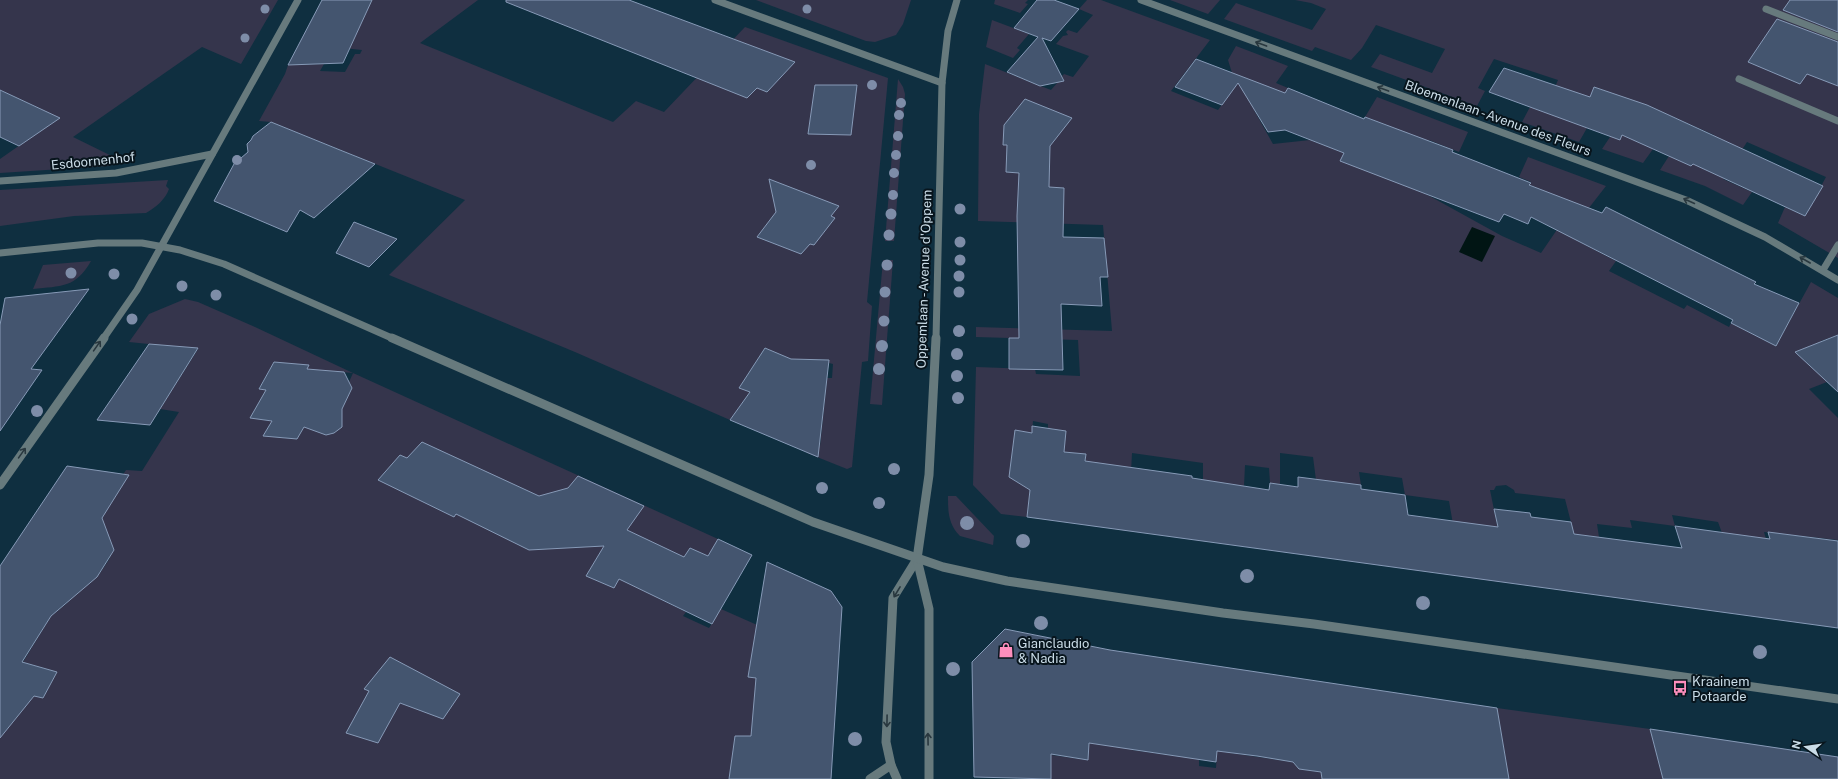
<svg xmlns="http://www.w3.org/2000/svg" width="1838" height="779" viewBox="0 0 1838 779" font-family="'Public Sans',sans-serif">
<rect width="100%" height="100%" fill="#0f2f40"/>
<!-- green -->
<g fill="#35354c">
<polygon points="0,0 278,0 241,64 202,47 73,137 124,162 108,166 0,173 0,159 50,124 39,108 0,90"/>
<polygon points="361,0 478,0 420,43 613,122 636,101 664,112 745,27 888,78 867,302 872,306 868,361 862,362 852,467 847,469 807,453 820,446 827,378 832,378 833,364 829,363 829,360 803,359 800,363 765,348 739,388 750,392 730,420 575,352 389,275 465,200 271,122 259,121 285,74 288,65 324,64 320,71 345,72 355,54 360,54 362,50 343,48 297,48 305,32 357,32"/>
<polygon points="756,0 911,0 903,24 896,35 875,42 866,41"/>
<polygon points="995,0 1028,0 1025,3 1028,4 1020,13 994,4"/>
<path d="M1087 0H1101L1210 40 1171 91 1218 110 1242 77 1232 73 1228 60 1236 46 1288 66 1276 83 1288 88 1275 108 1254 110 1273 144 1310 140 1344 153 1341 160 1387 125 1365 117 1377 97 1468 132 1459 152 1429 140 1418 161 1415 188 1502 236 1541 253 1565 218 1559 197 1529 185 1531 182 1519 177 1528 157 1606 186 1585 213 1580 242 1616 261 1609 271 1684 309 1687 305 1729 327 1731 323 1776 346 1811 282 1838 298V335L1821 341 1827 382 1809 389 1838 418V540L1764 532 1766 539 1722 533 1718 522 1672 515 1675 526 1630 520 1632 528 1597 524 1599 537 1574 534 1565 499 1515 493 1514 490 1506 485 1496 486 1494 490H1490L1509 583 1462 577 1449 501 1405 495 1402 478 1359 472 1361 485 1316 480 1313 457 1280 453V484L1270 483 1269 468 1245 465 1244 486 1203 480V463L1132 453 1128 531 1081 524 1086 454 1064 452 1066 431 1048 428V424L1033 421 1032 433 1015 431 1010 469C1010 482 1020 483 1031 485L1027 517 1001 514 973 485 976 367 1035 369 1036 374 1080 376 1078 340 976 337V327L1112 331 1103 225 978 221 979 114 985 64 1051 90 1058 82 1064 81 1062 76 1064 74 1073 77 1089 56 1056 44 1063 36 1068 35 1066 32 1068 30 1077 33 1093 15 1079 9Z"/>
<polygon points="1170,0 1220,0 1208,14"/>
<polygon points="1295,0 1838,0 1838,258 1778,223 1785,207 1805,216 1826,177 1747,142 1723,179 1752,192 1743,205 1705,186 1660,170 1669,156 1691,166 1714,135 1673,117 1651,147 1653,149 1643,163 1602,149 1634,101 1594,87 1579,125 1587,128 1579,142 1522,122 1530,107 1544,112 1558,80 1494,59 1478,88 1485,91 1477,106 1371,67 1380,54 1432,73 1445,49 1376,25 1362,48 1351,60 1315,47 1312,51 1224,19 1236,3 1312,30 1326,9 1311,3"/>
<polygon points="992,20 1029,34 1017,48 1020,50 1013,58 986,47"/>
<polygon points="898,79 903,87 905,94 894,241 885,241"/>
<path d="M168 180 166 186 169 189C165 200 156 207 146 213L74 216 0 226V190Z"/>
<polygon points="883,260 893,260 882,405 870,404"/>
<path d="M91 261C76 288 61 286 33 289L43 265Z"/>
<path d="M185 299 198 302 255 327 353 373 329 371 325 379 292 364 274 362 259 388 266 390 250 418 272 421 263 436 297 439 305 425 325 434H328L341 426 342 419 339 415 352 388 349 382 353 373 718 539 708 556 690 548 658 598 686 612 683 616 709 628 721 609 766 629 748 677 756 678 755 688H763L752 736H735L729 779H0V686L43 698 57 672 23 662 51 616 67 603 85 571 100 573 110 558C95 515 103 506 126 470L142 471 179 412 160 409 198 349 129 342 149 314Z"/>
<path d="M948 496H956L994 536 993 545 960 536C948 524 948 511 948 496Z"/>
<polygon points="1094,647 1135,654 1132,750 1175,756 1199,739 1199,766 1216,768 1217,751 1293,762 1299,769 1321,772 1322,779 1051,779 1051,755 1088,760"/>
<polygon points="1497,708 1650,729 1663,779 1509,779"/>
</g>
<!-- water -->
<polygon fill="#011514" points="1472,227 1495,236 1482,262 1459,252"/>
<!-- building -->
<g fill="#44556f" stroke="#879ab7">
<polygon points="322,0 372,0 343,63 288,65"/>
<polygon points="506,0 629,0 795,62 767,92 757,88 747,98 506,2"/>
<polygon points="1037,0 1054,0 1079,9 1051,41 1042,38 1064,81 1040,86 1007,72 1038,37 1014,28"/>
<polygon points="1790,0 1838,0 1838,32 1783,10"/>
<polygon points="1777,19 1838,42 1838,86 1807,74 1800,84 1748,62"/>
<polygon points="1196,59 1285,93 1288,88 1364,119 1365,117 1453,150 1452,152 1531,183 1529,185 1602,213 1606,207 1756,282 1754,284 1799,303 1776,346 1731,323 1733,320 1531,217 1528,224 1504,214 1499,222 1340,161 1344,153 1285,130 1268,132 1238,83 1222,105 1175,87"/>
<polygon points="1504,68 1590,97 1594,87 1647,105 1823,186 1805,216 1693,164 1691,166 1622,135 1620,140 1489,92"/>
<polygon points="815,85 857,85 851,135 808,134"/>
<polygon points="0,90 60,118 19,146 0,137"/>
<polygon points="1025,99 1072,118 1050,146 1049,187 1064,188 1063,237 1104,238 1108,277 1100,277 1102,306 1061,304 1063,370 1009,369 1009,338 1019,338 1017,216 1019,173 1006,172 1007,145 1003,145 1004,125"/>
<polygon points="271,122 340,150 375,164 314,218 300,210 287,232 214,201 234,164 248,152 247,144 251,140 253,136"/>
<polygon points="769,179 839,206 831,216 835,218 814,245 810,244 801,254 757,237 776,212"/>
<polygon points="354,222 397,239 369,267 336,253"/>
<polygon points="89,289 31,369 42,370 0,431 0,325 5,298"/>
<polygon points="1838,335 1838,392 1795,352"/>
<polygon points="149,344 198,348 150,425 97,420"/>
<polygon points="765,348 791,359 829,360 818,457 730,420 750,392 739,388"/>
<polygon points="274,362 309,365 307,369 344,372 352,388 342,409 342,427 334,433 326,435 304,427 297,439 263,436 272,421 250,418 266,390 259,389"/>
<polygon points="1032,426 1066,431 1064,452 1086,454 1085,461 1192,476 1192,478 1269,490 1270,483 1298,487 1298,477 1361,485 1361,489 1405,495 1408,515 1498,527 1494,509 1530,513 1531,517 1571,522 1574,534 1682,548 1675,526 1770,539 1768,532 1838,541 1838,628 1027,517 1030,490 1009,477 1015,430 1032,433"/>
<polygon points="422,442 539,496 568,488 578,476 644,506 627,530 684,557 690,548 708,556 718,539 752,555 712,624 619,579 614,588 586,576 604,546 529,550 456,514 454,517 378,480 400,455 407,458"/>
<polygon points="67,466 129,475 102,518 114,550 97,577 51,616 22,662 57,672 43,698 34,696 0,738 0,566"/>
<polygon points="767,562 831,591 842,607 831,779 729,779 735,736 751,736 756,678 748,677"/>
<polygon points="1005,629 1110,650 1497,708 1509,779 1322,779 1321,772 1299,769 1293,762 1257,756 1217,751 1216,762 1089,743 1088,760 1051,754 1051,779 974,777 972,662"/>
<polygon points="390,657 460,694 443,719 400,703 378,743 346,733 369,691 364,689"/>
<polygon points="1650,729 1838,757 1838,779 1663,779"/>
</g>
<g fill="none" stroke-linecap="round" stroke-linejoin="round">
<!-- service -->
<g stroke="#677a7d" stroke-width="7">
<polyline points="1766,9 1838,37"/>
<polyline points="1739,79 1838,121"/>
<polyline points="1823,270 1838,245"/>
</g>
<!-- minor-far1 -->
<g stroke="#677a7d" stroke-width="7">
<polyline points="715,0 942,83"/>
<polyline points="1141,0 1686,200 1765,237 1838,280"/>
<polyline points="0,181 116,173 212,154"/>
<polyline points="103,339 137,290 298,0"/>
<polyline points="936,339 942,83 948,31 957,0"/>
</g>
<!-- minor -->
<g stroke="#677a7d" stroke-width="9">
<polyline points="0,485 104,338"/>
<polyline points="870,779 891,765"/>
<polyline points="897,779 891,765 886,742 893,598 917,559"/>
<polyline points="929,779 929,609 917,559 929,475 936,338"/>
</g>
<!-- tertiary-far1 -->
<polyline stroke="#677a7d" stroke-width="7" points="0,253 98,243 142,243 180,250 224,264 394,339"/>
<!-- tertiary -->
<polyline stroke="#677a7d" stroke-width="9" points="392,338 813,522 943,567 1007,581 1223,613 1314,624 1838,699"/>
</g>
<!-- trees -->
<g fill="#7e8da8">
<circle cx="265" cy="9" r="4.5"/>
<circle cx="807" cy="9" r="4.5"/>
<circle cx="245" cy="38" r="4.5"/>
<circle cx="872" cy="85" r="5"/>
<circle cx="901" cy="103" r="5"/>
<circle cx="899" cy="115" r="5"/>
<circle cx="898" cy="136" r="5"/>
<circle cx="896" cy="155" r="5"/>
<circle cx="237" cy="160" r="5"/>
<circle cx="811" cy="165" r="5"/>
<circle cx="894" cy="173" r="5"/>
<circle cx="893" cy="195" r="5"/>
<circle cx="960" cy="209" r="5.5"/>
<circle cx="891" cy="214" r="5.5"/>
<circle cx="889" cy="235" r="5.5"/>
<circle cx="960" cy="242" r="5.5"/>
<circle cx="960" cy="260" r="5.5"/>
<circle cx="887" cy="265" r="5.5"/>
<circle cx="71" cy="273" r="5.5"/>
<circle cx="114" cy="274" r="5.5"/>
<circle cx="959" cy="276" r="5.5"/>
<circle cx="182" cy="286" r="5.5"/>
<circle cx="885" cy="292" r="5.5"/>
<circle cx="959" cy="292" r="5.5"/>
<circle cx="216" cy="295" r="5.5"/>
<circle cx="132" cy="319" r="5.5"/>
<circle cx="884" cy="321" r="5.5"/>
<circle cx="959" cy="331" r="6"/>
<circle cx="882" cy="346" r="6"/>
<circle cx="957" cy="354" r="6"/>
<circle cx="879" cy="369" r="6"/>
<circle cx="957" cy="376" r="6"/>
<circle cx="958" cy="398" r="6"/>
<circle cx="37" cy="411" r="6"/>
<circle cx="894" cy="469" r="6"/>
<circle cx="822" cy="488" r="6"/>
<circle cx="879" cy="503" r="6"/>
<circle cx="967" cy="523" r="7"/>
<circle cx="1023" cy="541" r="7"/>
<circle cx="1247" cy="576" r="7"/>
<circle cx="1423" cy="603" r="7"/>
<circle cx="1041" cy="623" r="7"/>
<circle cx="1760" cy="652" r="7"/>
<circle cx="953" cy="669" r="7"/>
<circle cx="855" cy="739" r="7"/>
</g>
<!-- one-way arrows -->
<defs><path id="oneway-shaft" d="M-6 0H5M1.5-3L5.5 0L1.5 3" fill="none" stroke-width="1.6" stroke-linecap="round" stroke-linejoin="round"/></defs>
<g stroke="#29383f">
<use href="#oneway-shaft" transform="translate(1261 44) rotate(-160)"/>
<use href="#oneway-shaft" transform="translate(1383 89) rotate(-160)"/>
<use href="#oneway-shaft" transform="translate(1689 201) rotate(-156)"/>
<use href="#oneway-shaft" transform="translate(1805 260) rotate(-150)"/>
<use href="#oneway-shaft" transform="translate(97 346) rotate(-55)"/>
<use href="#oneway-shaft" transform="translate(22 453) rotate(-55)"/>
<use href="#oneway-shaft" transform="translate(897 592) rotate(121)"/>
<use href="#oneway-shaft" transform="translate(887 721) rotate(91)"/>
<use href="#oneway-shaft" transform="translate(928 739) rotate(-91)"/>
</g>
<!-- icons -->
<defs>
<g id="shop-bare" transform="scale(1.2)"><path d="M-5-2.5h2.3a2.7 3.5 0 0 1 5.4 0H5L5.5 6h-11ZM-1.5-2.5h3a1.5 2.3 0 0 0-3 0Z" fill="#fe8ebd" stroke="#08151d" stroke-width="2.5" paint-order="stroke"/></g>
<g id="bus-bare" transform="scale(1.2)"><path d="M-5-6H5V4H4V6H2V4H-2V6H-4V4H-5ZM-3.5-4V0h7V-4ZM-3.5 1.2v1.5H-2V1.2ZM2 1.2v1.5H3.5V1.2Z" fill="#fe8ebd" stroke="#08151d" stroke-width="2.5" paint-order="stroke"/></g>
</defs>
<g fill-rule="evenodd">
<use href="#shop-bare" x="1006" y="650"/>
<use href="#bus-bare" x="1680" y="688"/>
</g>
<g text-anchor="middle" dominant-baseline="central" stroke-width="4" stroke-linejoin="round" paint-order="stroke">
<!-- street labels -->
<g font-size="13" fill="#cadce7" stroke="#08151d">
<text transform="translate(1498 118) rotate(20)">Bloemenlaan - Avenue des Fleurs</text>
<text transform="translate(93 161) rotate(-6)">Esdoornenhof</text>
<text transform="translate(924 279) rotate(-88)">Oppemlaan - Avenue d'Oppem</text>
</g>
<!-- poi labels -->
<g font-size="13" fill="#cadce7" stroke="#08151d" text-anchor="start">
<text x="1018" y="643">Gianclaudio<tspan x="1018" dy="15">&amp; Nadia</tspan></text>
<text x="1692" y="681">Kraainem<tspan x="1692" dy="15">Potaarde</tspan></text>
</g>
</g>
<!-- north arrow -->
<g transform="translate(1806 747) rotate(283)" stroke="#08151d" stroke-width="3" paint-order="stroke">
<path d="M0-3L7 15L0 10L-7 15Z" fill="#cadce7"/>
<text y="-6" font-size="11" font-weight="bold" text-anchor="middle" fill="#cadce7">N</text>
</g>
</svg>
